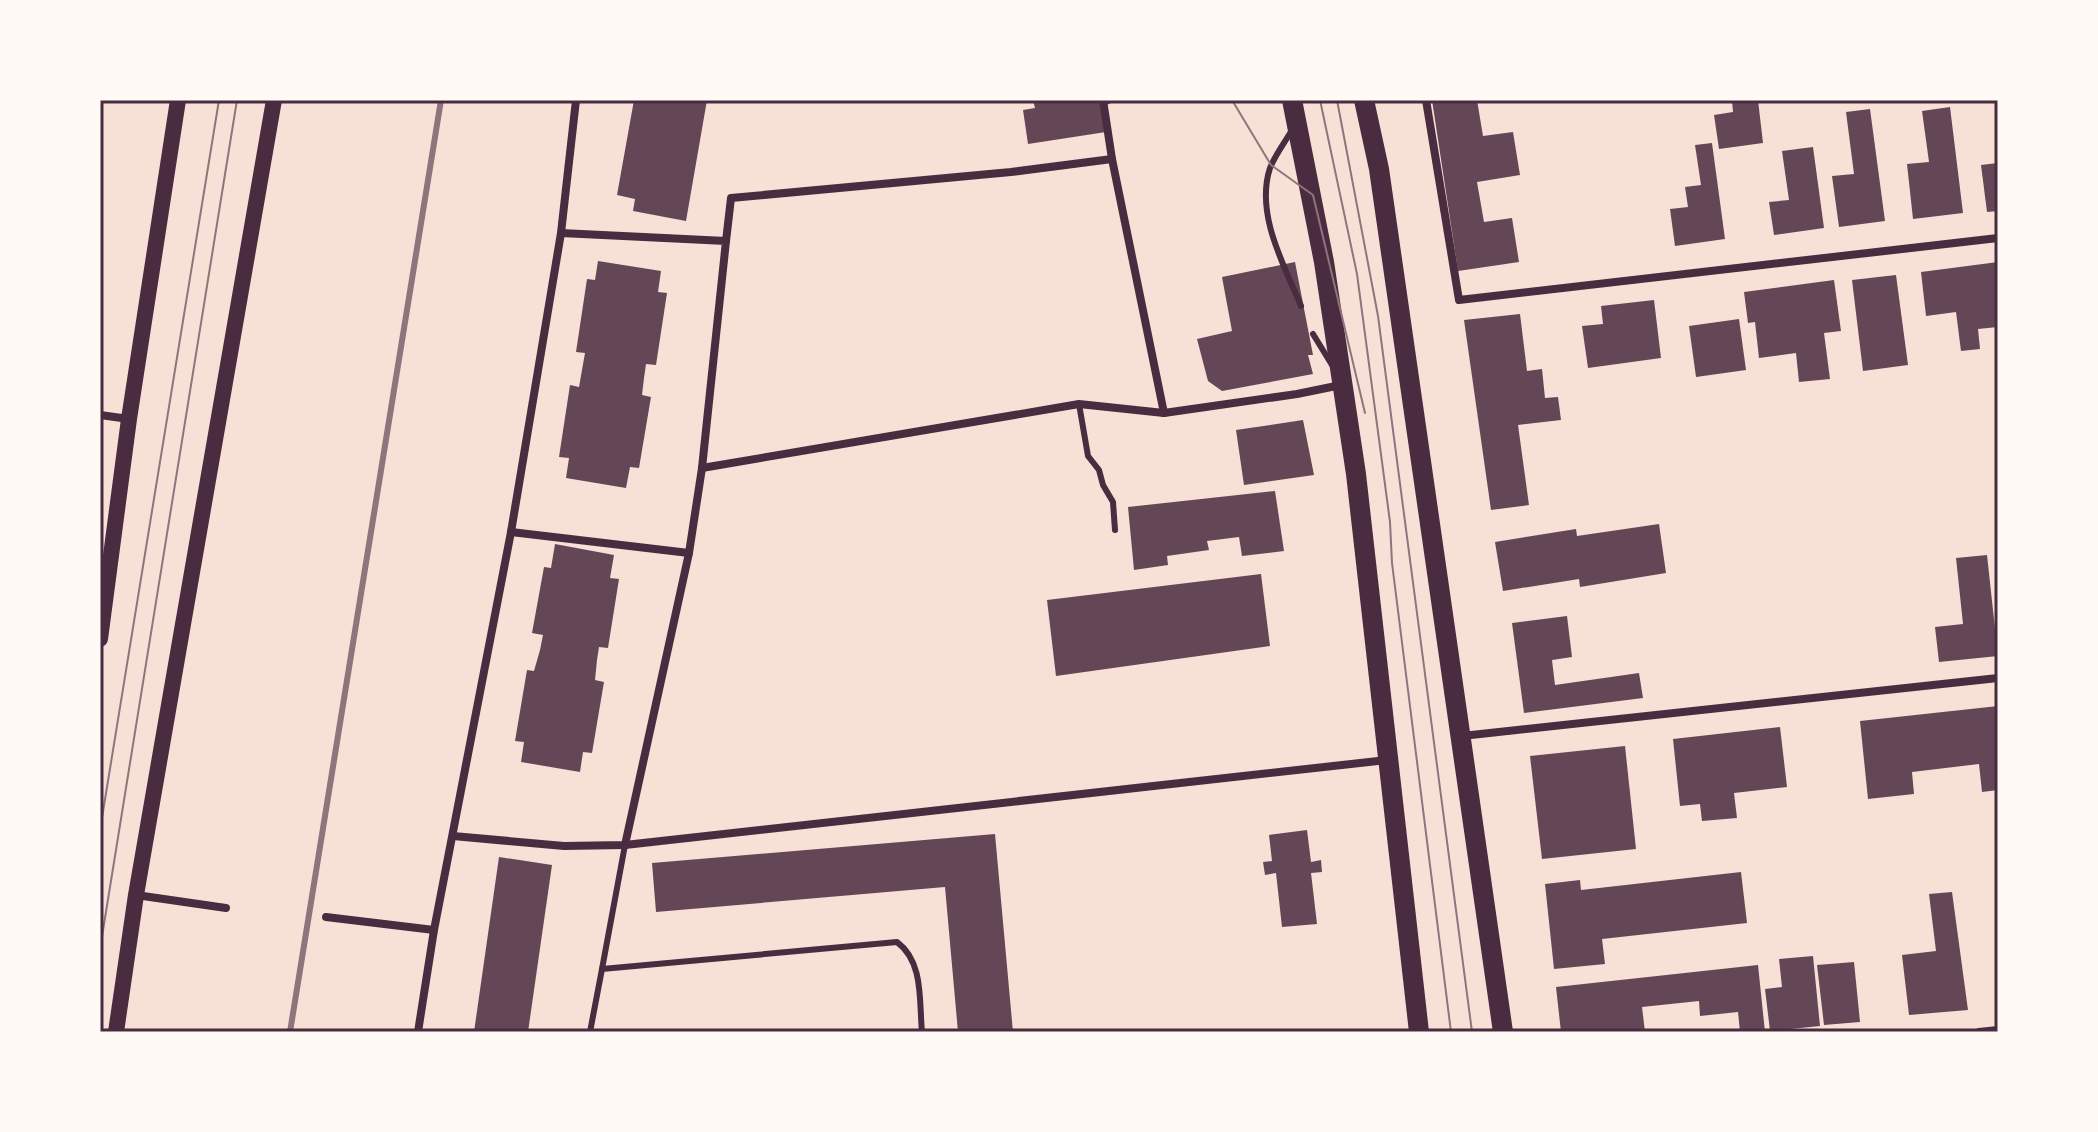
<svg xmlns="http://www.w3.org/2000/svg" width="2098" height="1132" viewBox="0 0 2098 1132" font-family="Quicksand,sans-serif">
<rect width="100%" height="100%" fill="#f7e1d7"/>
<!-- building -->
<g fill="#644757">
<polygon points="634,100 707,100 686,221 633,211 635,199 617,195"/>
<polygon points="1033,100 1109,100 1110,104 1102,105 1106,132 1028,144 1023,110 1035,108"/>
<polygon points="1432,100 1477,100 1483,136 1513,132 1520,175 1477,182 1484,222 1512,218 1519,262 1458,271"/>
<polygon points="1732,100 1758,100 1763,143 1719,149 1714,115 1733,112"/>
<polygon points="1950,107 1963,213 1913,219 1907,164 1929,162 1922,111"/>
<polygon points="1870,109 1885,221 1839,227 1832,176 1854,174 1846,112"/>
<polygon points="1712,143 1725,239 1675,246 1670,209 1688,207 1685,187 1701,185 1695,145"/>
<polygon points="1813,147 1824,228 1774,235 1769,202 1789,200 1782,151"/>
<polygon points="1998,163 1998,211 1987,212 1981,165"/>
<polygon points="598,261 661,271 658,292 667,293 656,365 646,364 644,378 642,395 651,397 639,468 630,467 626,488 566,478 569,458 559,457 570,385 579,387 585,353 576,352 587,279 595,280"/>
<polygon points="1295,262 1313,355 1308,355 1313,374 1222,391 1208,381 1197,339 1232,331 1222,277"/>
<polygon points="1998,262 1998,327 1978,329 1980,349 1961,351 1956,312 1926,316 1921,272"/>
<polygon points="1896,275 1908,365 1863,371 1852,280"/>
<polygon points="1834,280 1841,331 1824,333 1830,379 1799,382 1796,353 1759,358 1755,322 1748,323 1744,292"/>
<polygon points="1654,300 1661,358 1588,368 1582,326 1603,324 1601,306"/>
<polygon points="1520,314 1527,371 1542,369 1545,398 1558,397 1561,420 1518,425 1529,505 1491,510 1464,320"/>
<polygon points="1739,319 1746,370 1696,377 1689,326"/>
<polygon points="1303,420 1314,475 1244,485 1236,430"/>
<polygon points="1275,491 1284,551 1242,556 1239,537 1207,541 1209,550 1167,556 1168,565 1134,570 1128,507"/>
<polygon points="1659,524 1666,573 1580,587 1579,579 1503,591 1495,542 1576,529 1577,536"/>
<polygon points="555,544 614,555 610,578 619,579 608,648 599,647 597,660 595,680 604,682 592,753 583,752 580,772 521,762 524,742 515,741 527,670 534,671 540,650 543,635 532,633 544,567 551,568"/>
<polygon points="1987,555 1998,656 1939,662 1935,627 1963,624 1956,558"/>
<polygon points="1261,574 1270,646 1056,676 1047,600"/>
<polygon points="1567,616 1572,657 1552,660 1555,685 1639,673 1643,698 1524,713 1512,623"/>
<polygon points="1998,706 1998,790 1982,792 1979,764 1912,772 1914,794 1868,799 1860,721"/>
<polygon points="1780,727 1787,787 1734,793 1737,818 1702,821 1700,804 1680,806 1673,739"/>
<polygon points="1625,746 1636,849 1542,859 1530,756"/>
<polygon points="1307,830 1311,862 1321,860 1322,872 1311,873 1317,924 1282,927 1276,873 1265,875 1263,862 1272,861 1269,835"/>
<polygon points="995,834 1013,1032 958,1032 945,887 656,912 652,863"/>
<polygon points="499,857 552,865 528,1032 474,1032"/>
<polygon points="1741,872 1747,923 1602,939 1605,964 1554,969 1545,884 1580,880 1581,890"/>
<polygon points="1952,892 1968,1010 1909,1015 1902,955 1936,951 1929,894"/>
<polygon points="1813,956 1820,1026 1770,1031 1765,989 1782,987 1779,959"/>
<polygon points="1854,962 1860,1022 1824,1025 1817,965"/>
<polygon points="1758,965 1765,1032 1740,1032 1738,1012 1700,1016 1699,1001 1642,1007 1645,1032 1561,1032 1556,987"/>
</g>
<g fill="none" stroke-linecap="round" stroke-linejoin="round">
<!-- service -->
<g stroke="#4a2c40" stroke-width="6">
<path d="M1292 130C1285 142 1275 155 1270 168 1255 214 1284 265 1301 306"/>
<polyline points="1313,334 1332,365"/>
<polyline points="1079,404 1088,456 1099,470 1103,485 1113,502 1115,530"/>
<path d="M625 845 602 969 897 942C924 962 919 1001 922 1032"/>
<polyline points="590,1032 602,969"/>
</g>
<!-- minor -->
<g stroke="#4a2c40" stroke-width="8">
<polyline points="1103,100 1112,159 1164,413"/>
<polyline points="1426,100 1459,300 1998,238"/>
<polyline points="561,233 726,241 702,468 689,553 625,845"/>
<polyline points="726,241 731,198 1011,172 1112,159"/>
<polyline points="100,415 129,419"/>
<polyline points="702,468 1079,404 1164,413 1297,394 1341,385"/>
<polyline points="511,532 689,553"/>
<polyline points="1462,736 1998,678"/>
<polyline points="453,836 564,846 625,845 1387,760"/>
<polyline points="136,895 226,908"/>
<polyline points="326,917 434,930"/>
<polyline points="418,1032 434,930 511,532 561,233 576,100"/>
<polyline points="1979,1032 1998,1030"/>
</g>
<!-- secondary -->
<g stroke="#4a2c40" stroke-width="16">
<polyline points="100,639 129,419 178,100"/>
<polyline points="116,1032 136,895 274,100"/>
</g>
<!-- primary -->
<g stroke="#4a2c40" stroke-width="20">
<polyline points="1292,100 1324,262 1356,474 1419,1032"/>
<polyline points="1364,100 1379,169 1503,1032"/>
</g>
<!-- tram -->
<g stroke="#8f747c" stroke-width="2">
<polyline points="1232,100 1271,165 1313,195 1365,413"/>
<polyline points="1320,100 1357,274 1390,522 1392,563 1451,1032"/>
<polyline points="1337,100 1378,316 1472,1032"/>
<polyline points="100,830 219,100"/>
<polyline points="100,949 237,100"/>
</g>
<!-- rail -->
<polyline stroke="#8f747c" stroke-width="6" points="290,1032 441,100"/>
</g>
<!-- border -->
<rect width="2098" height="1132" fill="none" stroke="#fffaf5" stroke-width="204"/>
<rect x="102" y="102" width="1894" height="928" fill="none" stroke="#4a2c40" stroke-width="3"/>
</svg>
